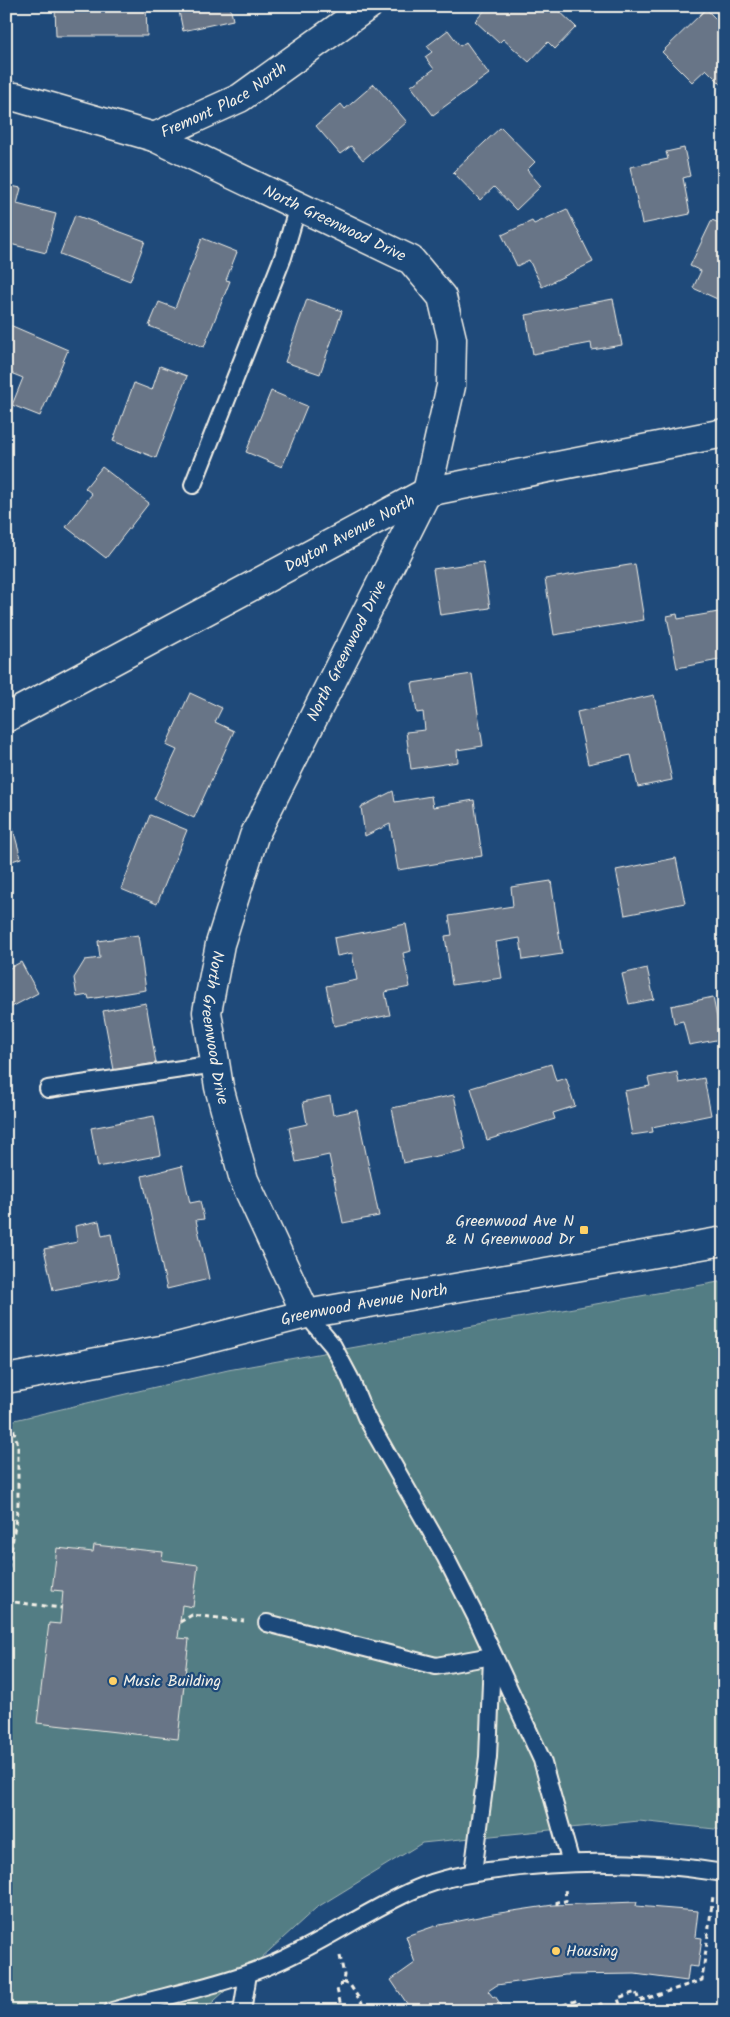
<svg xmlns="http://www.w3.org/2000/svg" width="730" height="2017" viewBox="0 0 730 2017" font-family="Kalam,sans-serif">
<rect width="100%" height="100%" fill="#1f4a7a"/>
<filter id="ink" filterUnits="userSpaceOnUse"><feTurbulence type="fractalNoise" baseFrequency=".02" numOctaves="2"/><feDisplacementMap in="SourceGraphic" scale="10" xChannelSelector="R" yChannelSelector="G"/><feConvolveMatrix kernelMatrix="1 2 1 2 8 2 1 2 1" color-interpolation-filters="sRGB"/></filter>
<g filter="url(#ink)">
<!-- green -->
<polygon fill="#537d84" stroke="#a4b7b6" points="724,1281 724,1830 639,1821 422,1843 316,1908 203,2011 6,2011 6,1422 228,1370"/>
<!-- building -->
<g fill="#687587" stroke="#f4f1e8">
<polygon points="55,6 146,6 147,36 56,36"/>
<polygon points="178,6 230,6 233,20 183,31"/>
<polygon points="489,6 554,6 576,27 555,49 548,42 529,62 503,39 499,43 475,21"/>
<polygon points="706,9 724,27 724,82 722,85 706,69 692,82 662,52"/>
<polygon points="448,30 460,46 466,42 489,74 433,115 411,86 434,69 425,57 432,52 427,46"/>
<polygon points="374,84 407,122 363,160 351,146 340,154 316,126 341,104 345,109"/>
<polygon points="501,127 535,162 527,170 541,186 516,210 494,187 480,200 453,172"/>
<polygon points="684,148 690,176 683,178 690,214 642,224 630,167 668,159 666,152"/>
<polygon points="6,185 21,188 17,204 56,214 46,253 6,243"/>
<polygon points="567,209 593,262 542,287 529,260 517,266 502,235 532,221 534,224"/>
<polygon points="75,215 145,241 130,281 60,254"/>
<polygon points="712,220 724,225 724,302 693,288 701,271 690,266"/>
<polygon points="202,238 237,252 226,280 230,281 204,347 149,326 159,302 175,308"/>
<polygon points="307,299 342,311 320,374 285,362"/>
<polygon points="613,299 622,345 592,350 591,343 533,354 526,315"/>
<polygon points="10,325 68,350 40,416 12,405 23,378 6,371 6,333"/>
<polygon points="160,366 187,376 156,458 113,441 134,383 152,390"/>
<polygon points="271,391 307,406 282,467 246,452"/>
<polygon points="102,467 149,503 106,558 66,527 92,494 85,488"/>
<polygon points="483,562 490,608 440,615 433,569"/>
<polygon points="635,564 644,620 554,635 545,579"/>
<polygon points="724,611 724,659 677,668 667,616 677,614 678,619"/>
<polygon points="472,674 483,746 457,750 458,762 411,769 406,732 425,730 423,712 417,713 412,683"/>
<polygon points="190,693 222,708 215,722 234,731 194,818 154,799 177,750 166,745"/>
<polygon points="654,695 672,780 638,787 631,755 588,764 577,712"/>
<polygon points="393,791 395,802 431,796 433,807 474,800 482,856 398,870 390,824 365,836 361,807"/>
<polygon points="150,815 187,830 157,904 121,889"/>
<polygon points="10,818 21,858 6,863 6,819"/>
<polygon points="676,858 685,903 625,915 616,870"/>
<polygon points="551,881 562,954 523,960 520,938 496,942 502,978 452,985 445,936 452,935 449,916 513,906 511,887"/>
<polygon points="406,924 411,951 403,953 410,987 385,992 390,1015 334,1026 326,986 357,980 352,953 337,956 334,938"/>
<polygon points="138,935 146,990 89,999 88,995 77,997 74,978 85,960 100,958 98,941"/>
<polygon points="21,962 38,993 6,1010 6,970"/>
<polygon points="647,968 654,999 629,1004 622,974"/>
<polygon points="713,997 721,1039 689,1045 683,1021 674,1023 671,1006"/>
<polygon points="146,1003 156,1063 114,1070 103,1011"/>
<polygon points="551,1064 556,1081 566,1078 575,1106 553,1113 555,1119 487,1140 471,1088"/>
<polygon points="677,1072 679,1083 704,1078 711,1115 652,1127 653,1132 632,1135 624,1091 650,1086 648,1078"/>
<polygon points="454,1095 466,1150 403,1163 392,1108"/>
<polygon points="330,1096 333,1115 357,1110 379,1216 343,1223 329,1155 296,1162 289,1128 307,1124 303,1102"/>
<polygon points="154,1116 161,1155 98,1167 91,1128"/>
<polygon points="182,1166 190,1203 200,1201 204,1219 196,1220 209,1279 167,1289 142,1176"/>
<polygon points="99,1221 102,1236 111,1234 119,1277 53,1290 44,1249 77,1242 75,1226"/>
<polygon points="6,1272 11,1301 6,1302"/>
<polygon points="94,1545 163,1552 162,1560 198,1565 193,1607 182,1605 180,1622 178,1638 189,1639 178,1739 37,1723 49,1623 60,1624 63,1591 52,1590 57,1548 93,1552"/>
<polygon points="637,1902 636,1906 698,1911 695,1937 702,1938 698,1967 689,1966 687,1981 635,1974 565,1975 497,1985 488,1991 493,1997 495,1996 505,2011 412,2011 391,1980 415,1963 406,1936 435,1926 493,1914 553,1905"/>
</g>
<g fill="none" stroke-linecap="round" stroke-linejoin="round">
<!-- lane casing -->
<g stroke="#f4f1e8" stroke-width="20">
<g id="lane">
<polyline points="193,485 283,257 298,206"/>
<polyline points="48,1089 215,1064"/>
<polyline points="306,1314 333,1346 350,1378 366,1417 445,1556 476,1617 542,1760 571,1863"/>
<polyline points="267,1623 436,1666 492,1656"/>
<polyline points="473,1873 488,1757 492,1658"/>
<path d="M112 2011C164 1996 218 1986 268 1966 320 1945 365 1911 416 1889 441 1878 470 1873 497 1870 572 1859 649 1861 724 1873"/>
<polyline points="242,2011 248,1974"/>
</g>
</g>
<!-- street casing -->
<g stroke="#f4f1e8" stroke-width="31">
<g id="street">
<path id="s1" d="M6 97H16L154 137 411 260 442 297 452 339 451 386 427 492 254 836 220 944 207 1012 219 1087 244 1180 306 1314"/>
<path id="s2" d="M154 137 240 98 368 6"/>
</g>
</g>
<!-- secondary casing -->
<g stroke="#f4f1e8" stroke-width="31">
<g id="secondary">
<path id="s3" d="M6 718 427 492 724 433"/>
<path id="s4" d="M6 1379 177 1347 306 1314 724 1241"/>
</g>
</g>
<!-- path -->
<g stroke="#f4f1e8" stroke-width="3" stroke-dasharray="5 4" stroke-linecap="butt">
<polyline points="6,1586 18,1504 18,1445 7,1407"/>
<polyline points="6,1601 61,1608"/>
<polyline points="180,1622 192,1615 244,1621"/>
<polyline points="557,1905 557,1902 566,1901 565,1887"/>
<polyline points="340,1956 344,1975 343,1982 337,1989 342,2011"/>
<polyline points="343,1982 350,1985 367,2011"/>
<polyline points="581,2010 601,2004 604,2010 620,2005 618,1998 636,1992 639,2001 702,1980 713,1896"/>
<polyline points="546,2011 578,2000 581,2010"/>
</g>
<!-- lane -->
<use href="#lane" stroke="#1f4a7a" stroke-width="16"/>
<!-- street -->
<use href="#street" stroke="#1f4a7a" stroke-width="28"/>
<!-- secondary -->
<use href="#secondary" stroke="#1f4a7a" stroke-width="28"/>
</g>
</g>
<!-- markers -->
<g fill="#ffd166" stroke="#1f4a7a" stroke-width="2">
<rect x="579" y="1225" width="10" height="10" rx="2.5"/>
<circle cx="113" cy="1681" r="5"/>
<circle cx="556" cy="1951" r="5"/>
</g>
<g text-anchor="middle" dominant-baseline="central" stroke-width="4.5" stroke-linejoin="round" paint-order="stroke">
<!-- street labels -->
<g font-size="16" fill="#f4f1e8" stroke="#1f4a7a">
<text stroke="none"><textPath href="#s2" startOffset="79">Fremont Place North</textPath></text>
<text stroke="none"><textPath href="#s1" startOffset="354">North Greenwood Drive</textPath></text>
<text stroke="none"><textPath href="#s3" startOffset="390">Dayton Avenue North</textPath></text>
<text transform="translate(347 651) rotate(-63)">North Greenwood Drive</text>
<text stroke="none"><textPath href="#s1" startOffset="1269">North Greenwood Drive</textPath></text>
<text stroke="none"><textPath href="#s4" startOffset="366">Greenwood Avenue North</textPath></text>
</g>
<!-- poi labels -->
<g font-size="16" fill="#f4f1e8" stroke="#1f4a7a" text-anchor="start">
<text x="574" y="1221" text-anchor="end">Greenwood Ave N<tspan x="574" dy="18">&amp; N Greenwood Dr</tspan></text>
<text x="123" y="1681">Music Building</text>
<text x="566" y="1951">Housing</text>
</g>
</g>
<!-- margin -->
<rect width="730" height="2017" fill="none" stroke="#1f4a7a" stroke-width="25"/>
<rect x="12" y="12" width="705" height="1992" fill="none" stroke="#f4f1e8" stroke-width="2" filter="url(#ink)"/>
</svg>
